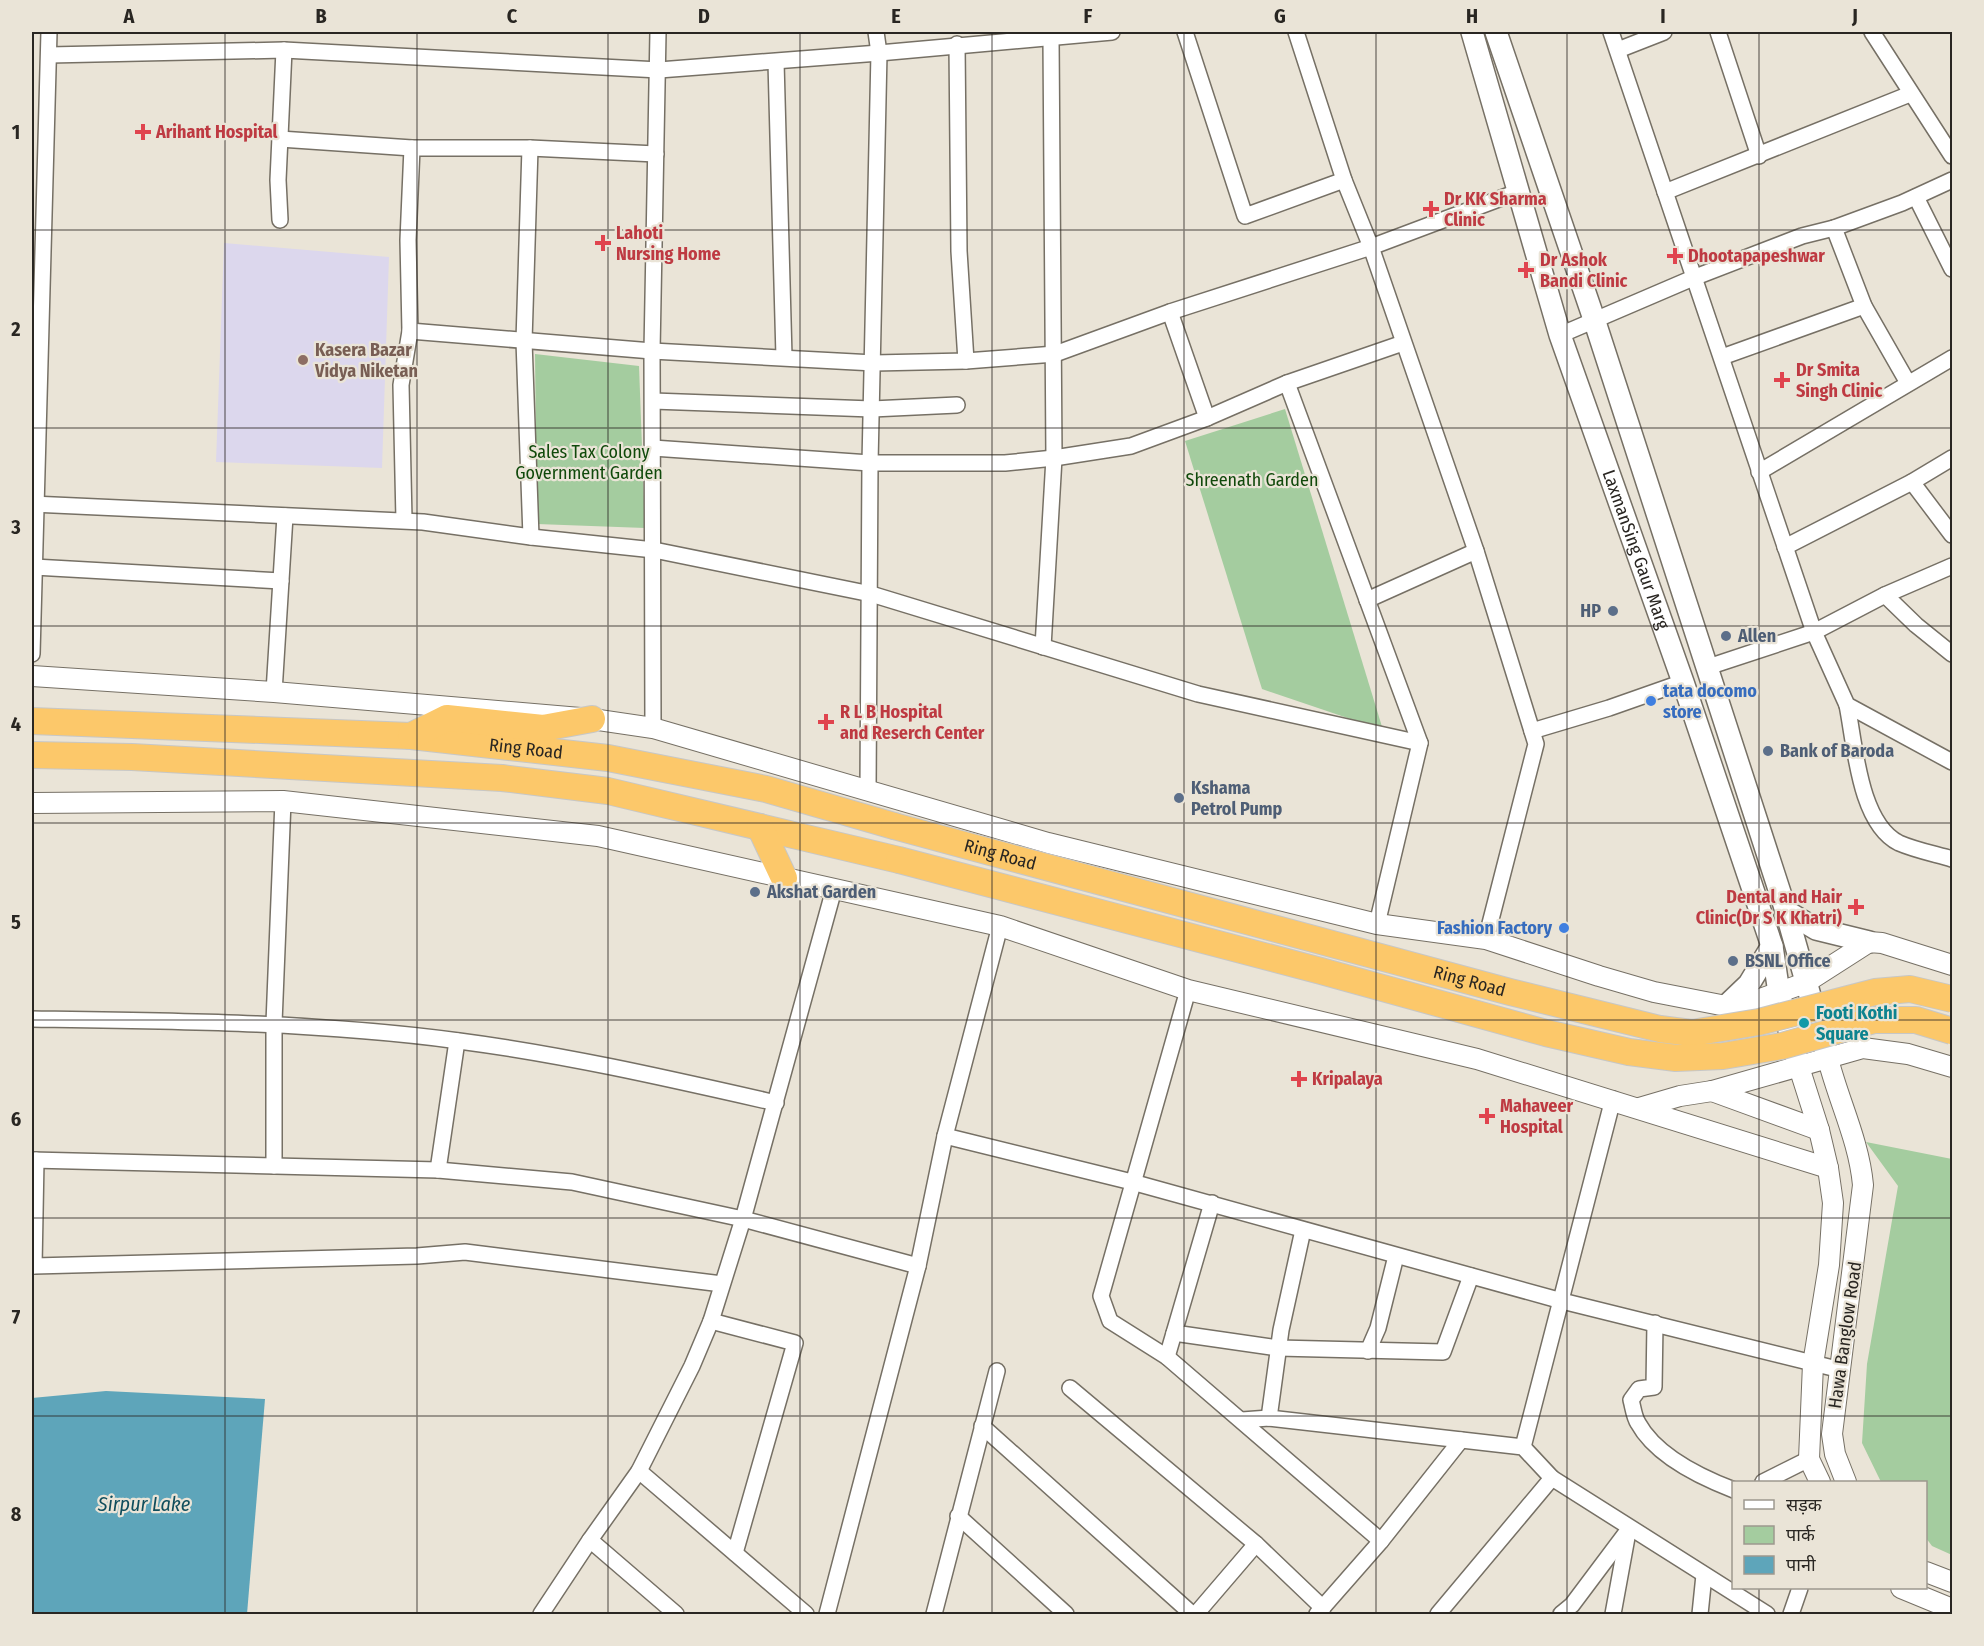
<svg xmlns="http://www.w3.org/2000/svg" width="1984" height="1646" viewBox="0 0 1984 1646" font-family="'Fira Sans Condensed','Noto Sans Devanagari',sans-serif">
<rect width="100%" height="100%" fill="#eae4d7"/>
<!-- education -->
<polygon fill="#dcd7ed" points="224,243 389,257 382,468 216,462"/>
<!-- green -->
<g fill="#a4cc9f">
<polygon points="535,354 639,366 645,528 537,524"/>
<polygon points="1285,409 1383,730 1262,689 1185,441"/>
<polygon points="1866,1142 1952,1159 1952,1555 1932,1546 1926,1538 1926,1482 1881,1482 1862,1443 1867,1364 1898,1186"/>
</g>
<!-- water -->
<polygon fill="#5ea5ba" points="106,1391 265,1399 247,1614 32,1614 32,1398"/>
<g fill="none" stroke-linecap="round" stroke-linejoin="round">
<!-- minor casing -->
<g stroke="#767065" stroke-width="18">
<g id="minor">
<polyline points="1185,32 1245,216 1344,180"/>
<polyline points="1296,32 1344,180 1371,247 1476,551 1536,744 1486,939"/>
<polyline points="1611,32 1814,632 1847,705 1952,762"/>
<polyline points="1718,32 1759,156"/>
<polyline points="1872,32 1952,156"/>
<polyline points="957,44 959,251 966,361"/>
<polyline points="1618,50 1664,32"/>
<polyline points="49,55 284,50 659,70 879,53 1112,32"/>
<polyline points="776,62 784,357"/>
<polyline points="280,139 412,148 530,148 656,154"/>
<polyline points="530,148 524,341 531,537"/>
<polyline points="1665,192 1910,94"/>
<polyline points="1916,197 1952,269"/>
<polyline points="280,220 278,180 284,50"/>
<polyline points="1834,228 1864,306 1908,383"/>
<polyline points="1170,312 1207,418"/>
<polyline points="410,331 652,351 874,363 966,361 1055,354 1170,312 1371,247 1520,191"/>
<polyline points="1560,335 1693,278 1802,236 1834,228 1902,203 1952,180"/>
<polyline points="1722,357 1864,306"/>
<polyline points="1287,383 1420,743 1377,924"/>
<polyline points="653,401 872,409 957,405"/>
<polyline points="653,448 870,463 1005,463 1054,458 1131,446 1207,418 1287,383 1403,343"/>
<polyline points="1759,472 1952,358"/>
<polyline points="1912,482 1952,535"/>
<polyline points="32,504 423,522 531,537 654,550 871,594 1198,694 1420,743"/>
<polyline points="404,520 401,385 410,331 408,240 412,148"/>
<polyline points="1785,547 1912,482 1952,458"/>
<polyline points="34,567 281,581"/>
<polyline points="1885,595 1916,625 1952,654"/>
<polyline points="1367,600 1476,551"/>
<polyline points="1043,647 1054,458 1051,38"/>
<polyline points="32,654 49,32"/>
<polyline points="1705,668 1814,632 1885,595 1952,566"/>
<polyline points="274,692 285,516"/>
<path d="M1847 705C1855 744 1859 823 1899 843 1915 850 1935 854 1952 859"/>
<polyline points="653,728 652,351 658,32"/>
<polyline points="1532,731 1609,708 1683,682"/>
<polyline points="868,790 870,463 879,53 876,32"/>
<polyline points="1188,990 1101,1296 1110,1321 1167,1357 1381,1541"/>
<path d="M32 1019C174 1021 317 1022 459 1041 566 1055 670 1079 776 1103"/>
<polyline points="945,1136 1132,1182 1562,1301 1841,1370"/>
<polyline points="32,1160 438,1170 572,1182 743,1219 918,1266"/>
<polyline points="274,1166 274,1023 283,801"/>
<polyline points="438,1170 457,1041"/>
<polyline points="32,1266 34,1266 36,1160"/>
<polyline points="34,1266 417,1256 465,1252 722,1284"/>
<polyline points="711,1321 795,1343 735,1553"/>
<path d="M1655 1323 1654 1387 1639 1389 1631 1400C1633 1407 1634 1417 1638 1423 1656 1456 1700 1477 1734 1490"/>
<polyline points="1174,1333 1278,1348 1443,1352 1471,1276"/>
<polyline points="1368,1351 1378,1328 1396,1256"/>
<polyline points="1167,1357 1212,1203"/>
<polyline points="1070,1388 1256,1544 1323,1608"/>
<polyline points="1269,1418 1281,1330 1303,1230"/>
<polyline points="1242,1420 1269,1418 1523,1447 1552,1478 1767,1614"/>
<polyline points="982,1426 1192,1614"/>
<polyline points="1523,1447 1613,1099"/>
<polyline points="639,1471 806,1614"/>
<polyline points="1763,1482 1809,1459"/>
<polyline points="958,1516 1066,1614"/>
<polyline points="590,1540 676,1614"/>
<polyline points="541,1614 590,1540 639,1471 692,1366 711,1321 743,1219 834,889"/>
<polyline points="827,1614 918,1266 945,1136 1000,926"/>
<polyline points="934,1614 997,1371"/>
<polyline points="1196,1614 1256,1544"/>
<polyline points="1317,1614 1381,1541 1461,1440"/>
<polyline points="1438,1614 1552,1478"/>
<polyline points="1561,1614 1572,1605 1629,1529"/>
<polyline points="1613,1614 1628,1532"/>
<polyline points="1700,1614 1704,1575"/>
<polyline points="1791,1614 1800,1588"/>
</g>
</g>
<!-- tertiary casing -->
<g stroke="#767065" stroke-width="22">
<g id="tertiary">
<polyline points="32,676 274,692 592,719 653,728 1048,843 1377,924 1486,939 1599,976 1654,992 1726,1006 1741,1006 1805,983 1869,942 1882,943 1952,965"/>
<polyline points="32,803 283,801 598,836 1000,926 1188,990 1477,1059 1828,1168"/>
<path d="M1828 1059C1839 1102 1859 1141 1863 1185L1832 1434 1835 1454 1846 1482"/>
<polyline points="1799,1067 1819,1130 1828,1168 1833,1203 1829,1265 1813,1364 1809,1459 1820,1482"/>
<polyline points="1712,1091 1819,1130"/>
<polyline points="1639,1108 1680,1096 1712,1091 1863,1048 1908,1054 1952,1067"/>
<polyline points="1926,1572 1952,1582"/>
<polyline points="1901,1588 1952,1609"/>
</g>
</g>
<!-- secondary casing -->
<g stroke="#767065" stroke-width="24">
<g id="secondary">
<path id="s1" d="M1472 32 1560 335 1683 682 1772 946 1779 993 1799 1067"/>
<polyline points="1496,32 1594,319 1786,911 1828,1059"/>
<polyline points="1786,911 1816,929 1869,942"/>
<polyline points="1726,1006 1749,984 1772,946"/>
</g>
</g>
<!-- trunk casing -->
<g stroke="#c7c7c6" stroke-width="28">
<g id="trunk">
<path id="s2" d="M32 721 411 736 608 758 766 789 894 826"/>
<polyline points="411,736 447,718 543,728 592,719"/>
<polyline points="32,755 132,757 502,778 608,791 899,860"/>
<polyline points="760,827 784,878"/>
</g>
</g>
<!-- minor -->
<use href="#minor" stroke="#fff" stroke-width="15"/>
<!-- tertiary -->
<use href="#tertiary" stroke="#fff" stroke-width="20"/>
<!-- secondary -->
<use href="#secondary" stroke="#fff" stroke-width="21"/>
<!-- trunk -->
<use href="#trunk" stroke="#fcc86a" stroke-width="26"/>
<!-- trunk-bridge casing -->
<g stroke="#c7c7c6" stroke-width="28" stroke-linecap="butt">
<g id="trunk-bridge">
<path id="s3" d="M894 826 1510 992 1660 1029 1692 1033 1759 1022 1875 992 1910 989 1952 999"/>
<polyline points="899,860 1321,971 1546,1033 1629,1052 1676,1058 1723,1056 1782,1046 1874,1020 1916,1020 1952,1031"/>
</g>
</g>
<!-- trunk-bridge -->
<use href="#trunk-bridge" stroke="#fcc86a" stroke-width="26"/>
</g>
<!-- grid -->
<path fill="none" stroke="#292622" stroke-width="1.5" stroke-opacity="0.55" d="M225 32V1614M417 32V1614M608 32V1614M800 32V1614M992 32V1614M1184 32V1614M1376 32V1614M1567 32V1614M1759 32V1482M32 230H1952M32 428H1952M32 626H1952M32 823H1952M32 1020H1952M32 1218H1952M32 1416H1952M1759 1588V1614"/>
<!-- markers -->
<g fill="#e0444e" stroke="#eae4d7" stroke-width="2">
<path d="M140 123h6v6h6v6h-6v6h-6v-6h-6v-6h6z"/>
<path d="M1428 200h6v6h6v6h-6v6h-6v-6h-6v-6h6z"/>
<path d="M600 234h6v6h6v6h-6v6h-6v-6h-6v-6h6z"/>
<path d="M1672 247h6v6h6v6h-6v6h-6v-6h-6v-6h6z"/>
<path d="M1523 261h6v6h6v6h-6v6h-6v-6h-6v-6h6z"/>
<path d="M1779 371h6v6h6v6h-6v6h-6v-6h-6v-6h6z"/>
<path d="M823 713h6v6h6v6h-6v6h-6v-6h-6v-6h6z"/>
<path d="M1853 898h6v6h6v6h-6v6h-6v-6h-6v-6h6z"/>
<path d="M1296 1070h6v6h6v6h-6v6h-6v-6h-6v-6h6z"/>
<path d="M1484 1107h6v6h6v6h-6v6h-6v-6h-6v-6h6z"/>
</g>
<circle fill="#8d6e63" stroke="#eae4d7" stroke-width="2" cx="303" cy="360" r="6"/>
<g fill="#5c6f8a" stroke="#eae4d7" stroke-width="2">
<circle cx="1613" cy="611" r="6"/>
<circle cx="1726" cy="636" r="6"/>
<circle cx="1768" cy="751" r="6"/>
<circle cx="1179" cy="798" r="6"/>
<circle cx="755" cy="892" r="6"/>
<circle cx="1733" cy="961" r="6"/>
</g>
<g fill="#3f7fe0" stroke="#eae4d7" stroke-width="2">
<circle cx="1651" cy="701" r="6"/>
<circle cx="1564" cy="928" r="6"/>
</g>
<circle fill="#0f9aa8" stroke="#eae4d7" stroke-width="2" cx="1804" cy="1023" r="6"/>
<g text-anchor="middle" dominant-baseline="central" stroke-width="4.5" stroke-linejoin="round" paint-order="stroke">
<!-- health labels -->
<g font-size="18" font-weight="bold" fill="#be3a42" stroke="#eae4d7" text-anchor="start">
<text x="156" y="132">Arihant Hospital</text>
<text x="1444" y="199">Dr KK Sharma<tspan x="1444" dy="21">Clinic</tspan></text>
<text x="616" y="233">Lahoti<tspan x="616" dy="21">Nursing Home</tspan></text>
<text x="1688" y="256">Dhootapapeshwar</text>
<text x="1540" y="260">Dr Ashok<tspan x="1540" dy="21">Bandi Clinic</tspan></text>
<text x="1796" y="370">Dr Smita<tspan x="1796" dy="21">Singh Clinic</tspan></text>
<text x="840" y="712">R L B Hospital<tspan x="840" dy="21">and Reserch Center</tspan></text>
<text x="1842" y="897" text-anchor="end">Dental and Hair<tspan x="1842" dy="21">Clinic(Dr S K Khatri)</tspan></text>
<text x="1312" y="1079">Kripalaya</text>
<text x="1500" y="1106">Mahaveer<tspan x="1500" dy="21">Hospital</tspan></text>
</g>
<!-- education labels -->
<g font-size="18" font-weight="bold" fill="#785e54" stroke="#eae4d7" text-anchor="start">
<text x="315" y="350">Kasera Bazar<tspan x="315" dy="21">Vidya Niketan</tspan></text>
</g>
<!-- park labels -->
<g font-size="18" fill="#10490b" stroke="#eae4d7">
<text x="589" y="452">Sales Tax Colony<tspan x="589" dy="21">Government Garden</tspan></text>
<text x="1252" y="480">Shreenath Garden</text>
</g>
<!-- street labels -->
<g font-size="18" fill="#292622" stroke="#eae4d7">
<text stroke="none"><textPath href="#s1" startOffset="543">LaxmanSing Gaur Marg</textPath></text>
<text stroke="none"><textPath href="#s2" startOffset="495">Ring Road</textPath></text>
<text stroke="none"><textPath href="#s3" startOffset="110">Ring Road</textPath></text>
<text stroke="none"><textPath href="#s3" startOffset="596">Ring Road</textPath></text>
<text transform="translate(1845 1335) rotate(-82)">Hawa Banglow Road</text>
</g>
<!-- service labels -->
<g font-size="18" font-weight="bold" fill="#4e5e75" stroke="#eae4d7" text-anchor="start">
<text x="1601" y="611" text-anchor="end">HP</text>
<text x="1738" y="636">Allen</text>
<text x="1780" y="751">Bank of Baroda</text>
<text x="1191" y="788">Kshama<tspan x="1191" dy="21">Petrol Pump</tspan></text>
<text x="767" y="892">Akshat Garden</text>
<text x="1745" y="961">BSNL Office</text>
</g>
<!-- shop labels -->
<g font-size="18" font-weight="bold" fill="#366cbe" stroke="#eae4d7" text-anchor="start">
<text x="1663" y="691">tata docomo<tspan x="1663" dy="21">store</tspan></text>
<text x="1552" y="928" text-anchor="end">Fashion Factory</text>
</g>
<!-- culture labels -->
<g font-size="18" font-weight="bold" fill="#0d838f" stroke="#eae4d7" text-anchor="start">
<text x="1816" y="1013">Footi Kothi<tspan x="1816" dy="21">Square</tspan></text>
</g>
<!-- water labels -->
<g font-size="20" font-style="italic" fill="#0f4d5c" stroke="#eae4d7">
<text x="144" y="1504">Sirpur Lake</text>
</g>
</g>
<!-- border -->
<rect width="1984" height="1646" fill="none" stroke="#eae4d7" stroke-width="66"/>
<!-- legend -->
<rect x="1732" y="1481" width="195" height="108" fill="#eae4d7" stroke="#9d988f" stroke-width="1.5"/>
<rect x="1744" y="1500" width="30" height="9" fill="#ffffff" stroke="#9d988f" stroke-width="1.5"/>
<text x="1786" y="1511" font-size="18" fill="#292622">सड़क</text>
<rect x="1744" y="1526" width="30" height="18" fill="#a4cc9f" stroke="#9d988f" stroke-width="1.5"/>
<text x="1786" y="1541" font-size="18" fill="#292622">पार्क</text>
<rect x="1744" y="1556" width="30" height="18" fill="#5ea5ba" stroke="#9d988f" stroke-width="1.5"/>
<text x="1786" y="1571" font-size="18" fill="#292622">पानी</text>
<rect x="33" y="33" width="1918" height="1580" fill="none" stroke="#292622" stroke-width="2"/>
<g font-size="20" text-anchor="middle" font-weight="bold" fill="#292622">
<text x="129" y="23">A</text>
<text x="321" y="23">B</text>
<text x="512" y="23">C</text>
<text x="704" y="23">D</text>
<text x="896" y="23">E</text>
<text x="1088" y="23">F</text>
<text x="1280" y="23">G</text>
<text x="1472" y="23">H</text>
<text x="1663" y="23">I</text>
<text x="1855" y="23">J</text>
<text x="16" y="139">1</text>
<text x="16" y="336">2</text>
<text x="16" y="534">3</text>
<text x="16" y="731">4</text>
<text x="16" y="929">5</text>
<text x="16" y="1126">6</text>
<text x="16" y="1324">7</text>
<text x="16" y="1521">8</text>
</g>
</svg>
